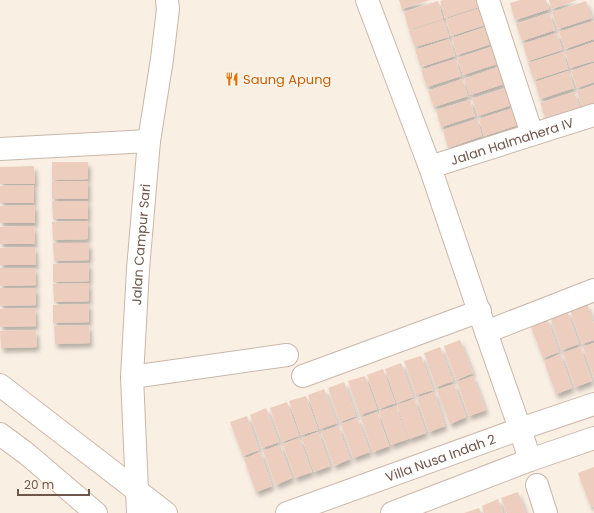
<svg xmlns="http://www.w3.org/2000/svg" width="594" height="513" viewBox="0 0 594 513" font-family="Poppins,sans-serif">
<defs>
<filter id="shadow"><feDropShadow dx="2.5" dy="4.5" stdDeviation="2" flood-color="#0004"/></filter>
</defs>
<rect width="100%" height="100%" fill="#faefe3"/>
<!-- building -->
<g fill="#edcdbd" filter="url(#shadow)">
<polygon points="399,0 430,0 402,9"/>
<polygon points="443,0 477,0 479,7 445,18 440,1"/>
<polygon points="520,0 546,0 549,9 515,20 510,3"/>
<polygon points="549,0 577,0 552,9"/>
<polygon points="438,1 443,19 409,30 404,12"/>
<polygon points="586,1 592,18 558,29 552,12"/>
<polygon points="480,8 485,25 451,36 446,19"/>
<polygon points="549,13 555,30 522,41 516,24"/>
<polygon points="443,20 449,37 415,47 409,31"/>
<polygon points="593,21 594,23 594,39 565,49 559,32"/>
<polygon points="485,27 491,44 457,55 452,38"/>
<polygon points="557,33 562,50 528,61 523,44"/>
<polygon points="449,39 455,56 421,67 415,50"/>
<polygon points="594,42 594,61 570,68 565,52"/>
<polygon points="491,47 497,64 463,75 457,58"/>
<polygon points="563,52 568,69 534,80 528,63"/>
<polygon points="455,59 461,76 427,87 421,70"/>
<polygon points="594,63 594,82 577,88 571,71"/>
<polygon points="498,67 504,84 470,95 464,79"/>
<polygon points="568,71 574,88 540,99 535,82"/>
<polygon points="462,79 468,96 434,107 428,91"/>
<polygon points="594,85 594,104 582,108 577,91"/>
<polygon points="506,88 512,105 478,116 472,99"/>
<polygon points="574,92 580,108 546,120 540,103"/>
<polygon points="470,100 475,116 441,127 436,110"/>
<polygon points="513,108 518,125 484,136 479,119"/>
<polygon points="477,119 482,136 448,148 443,130"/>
<polygon points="52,162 88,162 88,179 52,180"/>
<polygon points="34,166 35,184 0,184 0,167"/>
<rect x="52" y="181" width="36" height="18"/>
<polygon points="34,185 34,203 0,203 0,186"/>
<polygon points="52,201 88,201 88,219 53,219"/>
<polygon points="35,205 35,223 0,223 0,206"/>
<polygon points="88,221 88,239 53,240 52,222"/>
<polygon points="34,226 35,244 0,244 0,227"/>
<polygon points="53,243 89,243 89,260 54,261"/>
<polygon points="35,247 36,265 0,265 0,248"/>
<polygon points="89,263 89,281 53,282 53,264"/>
<polygon points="0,268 35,268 36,285 0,286"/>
<polygon points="89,283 89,301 54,302 53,284"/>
<polygon points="0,288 36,288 36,305 0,306"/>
<polygon points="89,304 89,322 53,323 53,305"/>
<polygon points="587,304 594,324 594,340 582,344 570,310"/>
<polygon points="35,308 36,326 0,327 0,309"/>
<polygon points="567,311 579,344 562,350 550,317"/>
<polygon points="547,319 559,352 543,358 530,324"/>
<polygon points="89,325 90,343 55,344 54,326"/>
<polygon points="36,330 37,347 1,348 0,331"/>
<polygon points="460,340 473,373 456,380 444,346"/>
<polygon points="594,343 594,377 583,347"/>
<polygon points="440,347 453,381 436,387 424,353"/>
<polygon points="580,347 592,381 575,387 563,353"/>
<polygon points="560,354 572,388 556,394 544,361"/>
<polygon points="421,356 433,390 416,395 404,361"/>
<polygon points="401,363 413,397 397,403 385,369"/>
<polygon points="383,369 395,403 379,409 367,375"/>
<polygon points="365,376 377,409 360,415 348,381"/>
<polygon points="473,376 486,410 469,416 457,382"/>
<polygon points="344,382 356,416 340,422 328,388"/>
<polygon points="454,384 466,417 450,424 437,390"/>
<polygon points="324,389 337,423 320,429 308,395"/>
<polygon points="434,392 445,426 429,432 417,398"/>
<polygon points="306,396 318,430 301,435 289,401"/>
<polygon points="414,399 426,433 409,439 397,405"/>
<polygon points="287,402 299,436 282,442 270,408"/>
<polygon points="396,406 408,439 391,445 379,411"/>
<polygon points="266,408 279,442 262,448 250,415"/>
<polygon points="377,412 389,446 373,452 361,418"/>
<polygon points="247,416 259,450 243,456 230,422"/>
<polygon points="357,418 370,452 353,458 341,424"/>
<polygon points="338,426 350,459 334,466 321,432"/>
<polygon points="318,432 330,466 314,472 302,438"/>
<polygon points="299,438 312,472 295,478 283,444"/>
<polygon points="280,445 292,478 276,485 263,451"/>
<polygon points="260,452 272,486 256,492 244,459"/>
<polygon points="594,467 594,506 591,507 578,473"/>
<polygon points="518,492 526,513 507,513 501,498"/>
<polygon points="498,499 503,513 484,513 482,506"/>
<polygon points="479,508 481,513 464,513"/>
</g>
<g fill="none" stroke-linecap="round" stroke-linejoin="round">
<!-- street casing -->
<g stroke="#c9b7aa" stroke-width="24">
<g id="street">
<polyline points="367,0 430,167 486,332 520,429 530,460"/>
<polyline points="488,0 532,134"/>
<polyline points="0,149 149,141"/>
<path id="s1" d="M430 167 594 115"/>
<polyline points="486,332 594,290"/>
<polyline points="303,376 480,311"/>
<polyline points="132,377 287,355"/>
<polyline points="537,485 546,513"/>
<path id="s2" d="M138 513 132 377 138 269 149 141 162 59 168 9 167 0"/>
</g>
</g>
<!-- secondary casing -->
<g stroke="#ceb9ab" stroke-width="24">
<g id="secondary">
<polyline points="0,385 166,513"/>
<polyline points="0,434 27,454 96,513"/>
<path id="s3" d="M287 513 520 429 594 404"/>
<polyline points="392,513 530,460 594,438"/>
</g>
</g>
<!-- street -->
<use href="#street" stroke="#fff" stroke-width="22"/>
<!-- secondary -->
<use href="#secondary" stroke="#fff" stroke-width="22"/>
</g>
<!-- icons -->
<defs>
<g id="restaurant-bare" transform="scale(1.08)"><path d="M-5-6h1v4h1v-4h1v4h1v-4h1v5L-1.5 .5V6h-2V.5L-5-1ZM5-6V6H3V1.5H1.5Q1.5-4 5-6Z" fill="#e8710a" stroke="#fdf4e8" stroke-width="2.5" paint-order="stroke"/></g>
</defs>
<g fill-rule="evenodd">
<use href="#restaurant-bare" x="232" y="79"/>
</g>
<g text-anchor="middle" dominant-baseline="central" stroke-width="3.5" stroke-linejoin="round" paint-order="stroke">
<!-- food labels -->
<g font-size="13" fill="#c56008" stroke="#fdf4e8" text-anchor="start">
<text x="243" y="79">Saung Apung</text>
</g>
<!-- street labels -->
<g font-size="13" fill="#6f564b" stroke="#fdf4e8">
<text stroke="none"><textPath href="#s1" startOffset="86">Jalan Halmahera IV</textPath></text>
<text stroke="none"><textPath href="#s2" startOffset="269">Jalan Campur Sari</textPath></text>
<text stroke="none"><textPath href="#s3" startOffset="163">Villa Nusa Indah 2</textPath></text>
</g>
</g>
<!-- scale -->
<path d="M18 489v6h71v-6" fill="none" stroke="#6f564b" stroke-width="2"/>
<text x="24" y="489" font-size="12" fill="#6f564b" stroke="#fdf4e8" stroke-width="3" paint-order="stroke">20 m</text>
</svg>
